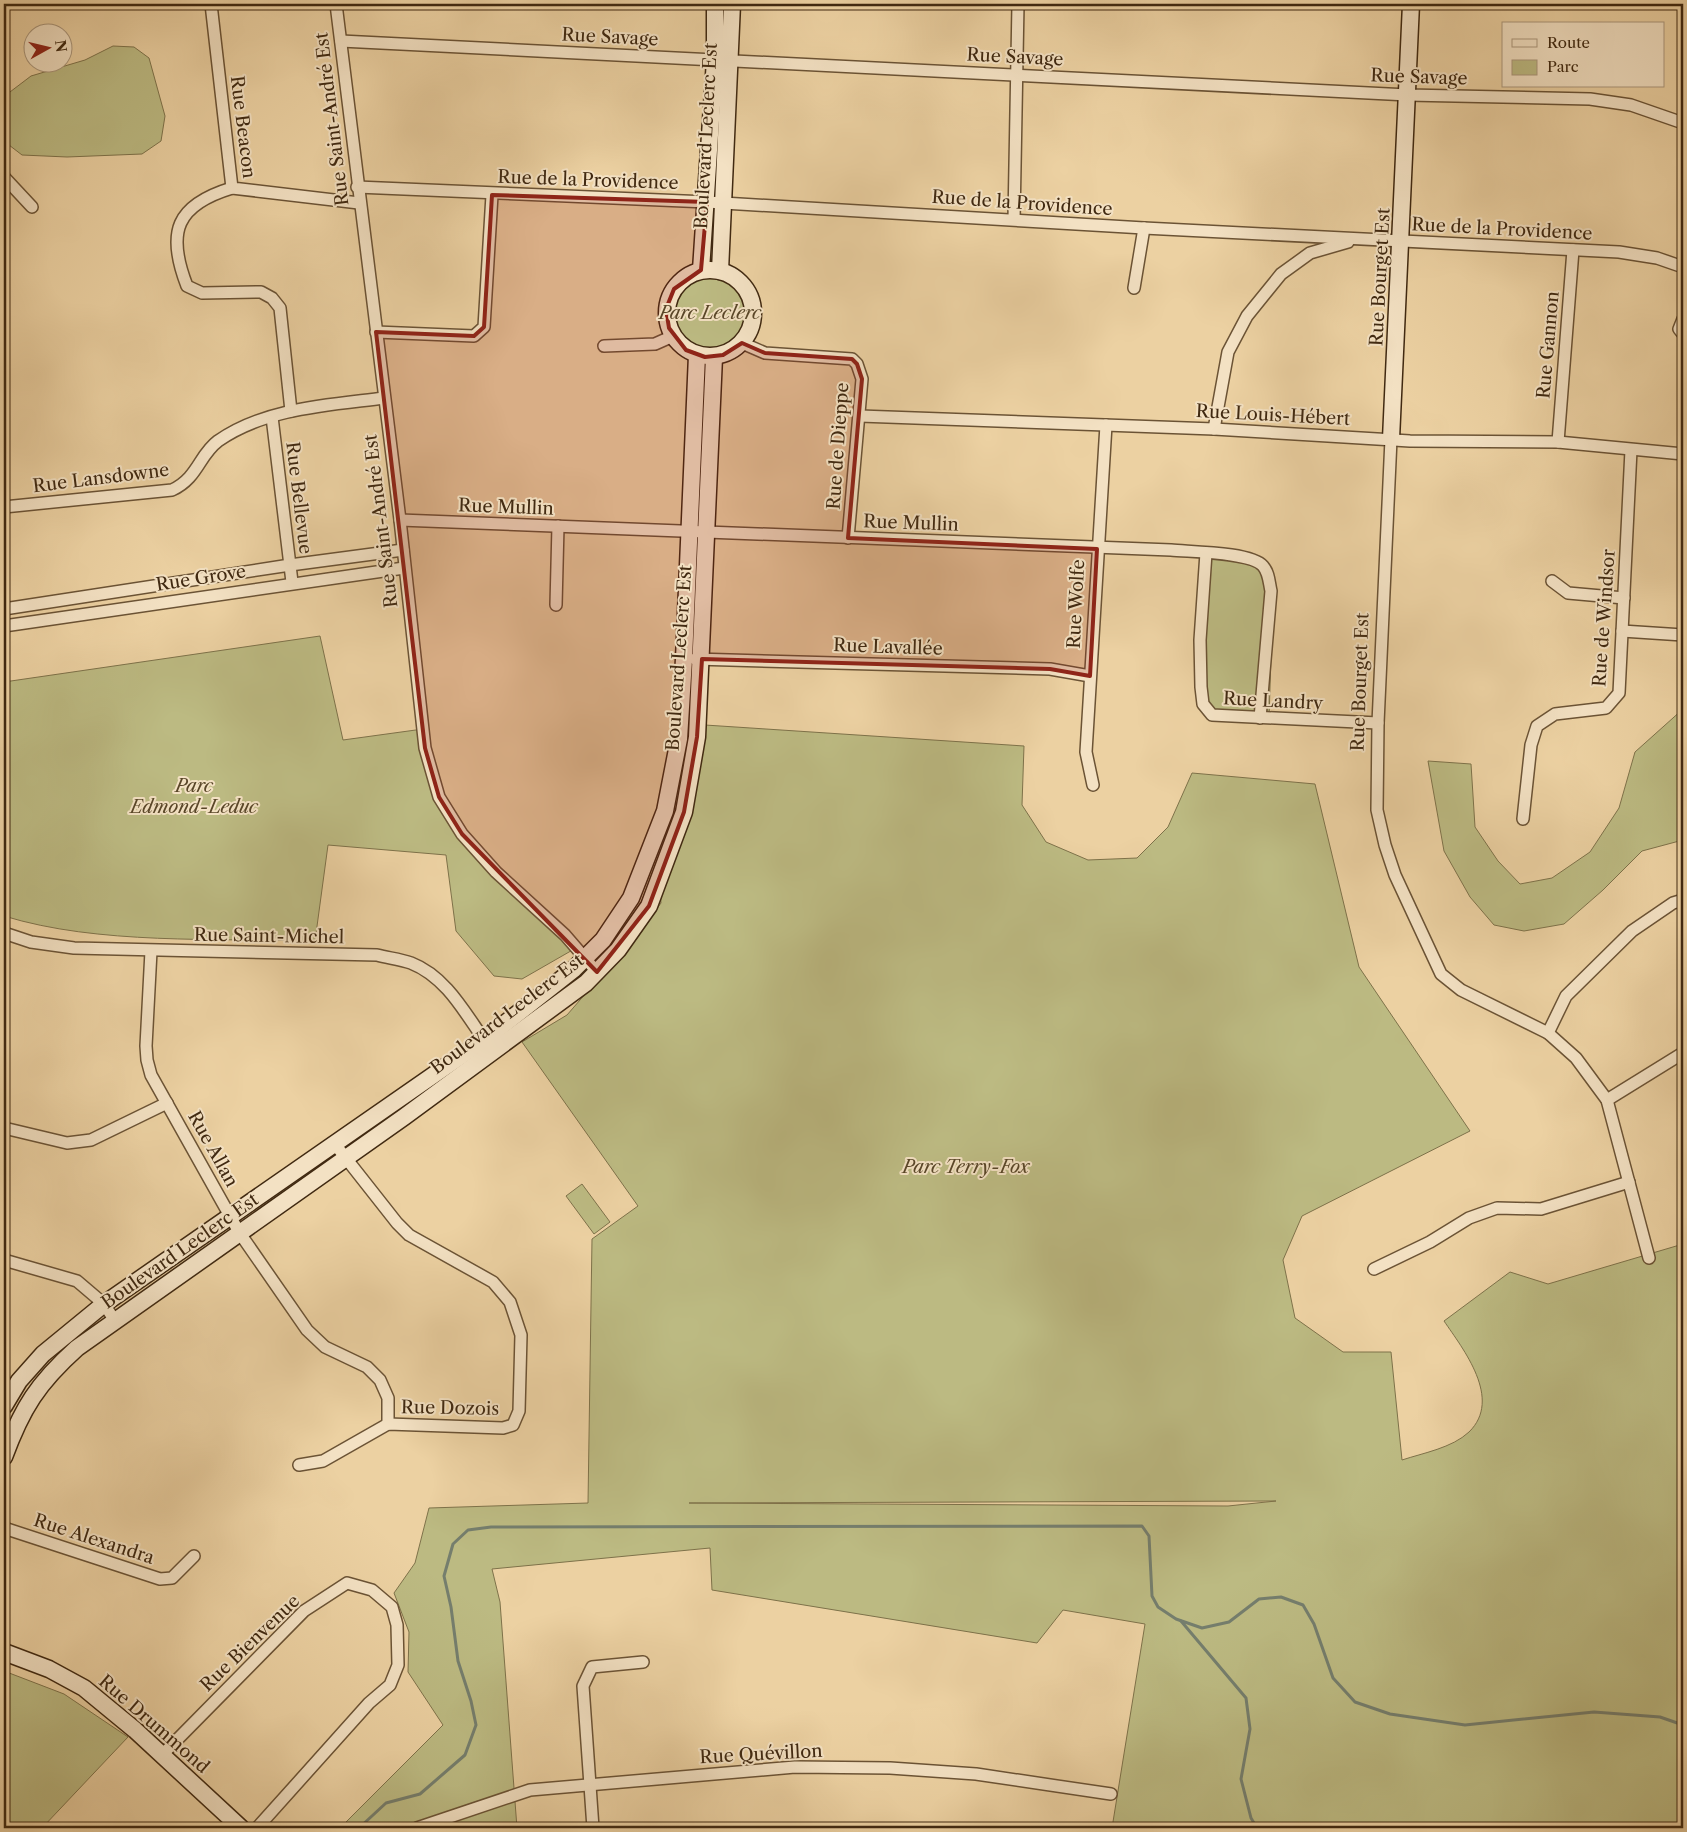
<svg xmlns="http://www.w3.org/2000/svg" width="1687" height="1832" viewBox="0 0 1687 1832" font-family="'Libre Caslon Text',serif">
<rect width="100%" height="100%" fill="#ecd1a2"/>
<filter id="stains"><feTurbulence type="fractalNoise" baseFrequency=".004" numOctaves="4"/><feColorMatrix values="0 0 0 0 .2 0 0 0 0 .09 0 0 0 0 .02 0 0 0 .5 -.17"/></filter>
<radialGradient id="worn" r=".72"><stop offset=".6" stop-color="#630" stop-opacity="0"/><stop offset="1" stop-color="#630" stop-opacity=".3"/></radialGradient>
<!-- green -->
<g fill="#bcba82" stroke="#7e724a" fill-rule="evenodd">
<polygon points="113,46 134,47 149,58 165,116 161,141 142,154 67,157 22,155 9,145 4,109 6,95 31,76 85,60"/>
<circle cx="710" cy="313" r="43"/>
<polygon points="1211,554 1252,554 1273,587 1269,720 1212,714 1202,680"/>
<path d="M320 636 343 740 423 729 439 797 462 834 576 948 522 979 494 976 456 931 446 855 328 845 315 941C216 938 98 945 4 916V682Z"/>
<polygon points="1683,709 1683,840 1642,851 1603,890 1564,924 1524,931 1494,925 1470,897 1444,851 1428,761 1471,764 1475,827 1498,861 1520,884 1552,878 1590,852 1619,808 1635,752"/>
<path d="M705 725 1024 746 1022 805 1046 842 1088 860 1137 858 1168 827 1192 773 1315 784 1359 967 1470 1131 1302 1216 1283 1260 1295 1318 1343 1352H1391L1402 1460C1423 1453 1452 1448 1469 1432 1503 1399 1463 1349 1444 1321L1510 1272 1548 1284 1683 1244V1828H1112L1145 1624 1063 1610 1037 1643 712 1590 710 1548 492 1569 500 1602 517 1828H340L443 1725 408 1672 409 1632 394 1593 415 1563 429 1508 588 1503 592 1239 638 1206 522 1042 567 1015 645 925 661 903 660 891ZM1276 1501 1228 1506 689 1503Z"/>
<polygon points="582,1184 610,1222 594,1234 566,1196"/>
<polygon points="4,1671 64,1694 128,1737 42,1828 4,1828"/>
</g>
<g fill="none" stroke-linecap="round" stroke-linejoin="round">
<!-- stream -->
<g stroke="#757e6d" stroke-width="3">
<polyline points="1181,1621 1246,1698 1250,1729 1241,1779 1251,1818 1257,1828"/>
<polyline points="79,1828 97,1828"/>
<polyline points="359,1828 386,1803 420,1794 465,1755 476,1725 471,1701 458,1661 451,1607 444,1576 453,1544 468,1530 491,1527 1142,1526 1149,1536 1152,1596 1158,1607 1176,1619 1202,1628 1229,1622 1259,1599 1281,1597 1303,1605 1314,1624 1333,1678 1355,1702 1390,1714 1465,1725 1594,1712 1660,1717 1683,1725"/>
</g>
<!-- street casing -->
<g stroke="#6b5335" stroke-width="14">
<g id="street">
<polyline points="211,4 232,188 359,203"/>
<polyline points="336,4 400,520 425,748 439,797 462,834 496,872 565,935 597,972"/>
<polyline points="341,41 1408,95 1590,99 1631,105 1683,123"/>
<polyline points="4,177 32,207"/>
<polyline points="357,187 707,202 1144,228 1619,252 1657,258 1683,267"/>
<path d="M232 188C176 205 166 232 187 286L202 293 261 292 272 298 280 308 291 411"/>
<polyline points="1014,219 1018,4"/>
<polyline points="1134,288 1144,228"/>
<polyline points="1683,319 1679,329 1683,334"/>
<polyline points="376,332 474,336 484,327 492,195"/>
<polyline points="742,343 765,353 852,359 857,364 862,379 848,538"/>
<polyline points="604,346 655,344 673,336"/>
<polyline points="860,416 1214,429 1410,441 1558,442 1683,454"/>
<polyline points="272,417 292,582"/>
<polyline points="1214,429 1228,352 1247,316 1281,274 1310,253 1348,242"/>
<polyline points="1391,439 1378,723 1377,810 1385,845 1395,875 1441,974 1461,990 1548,1033 1576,1058 1607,1100 1649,1258"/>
<polyline points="1558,442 1573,250"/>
<path d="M4 507 172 490C198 478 199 455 218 441 265 408 329 405 384 398"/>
<path d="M400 520 1171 550C1190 552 1251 552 1263 566 1269 573 1269 582 1271 591L1260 718"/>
<polyline points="1206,553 1200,640 1201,687 1203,704 1212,715 1378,723"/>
<polyline points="1552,581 1568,593 1624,598"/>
<polyline points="556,605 558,526"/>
<polyline points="4,609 290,565 403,550"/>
<polyline points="4,626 404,568"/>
<polyline points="1622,631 1683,635"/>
<polyline points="695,659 1050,669 1090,676"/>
<polyline points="1093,785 1086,752 1106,425"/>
<polyline points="1523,819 1531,745 1537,726 1555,714 1606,708 1619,693 1631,450"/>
<path d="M4 933 31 942 74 948 377 955C388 958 400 959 411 963 447 977 466 1015 487 1044"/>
<polyline points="151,951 146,1046 147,1060 151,1075 239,1232 307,1330 325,1347 367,1367 380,1380 388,1398 388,1424"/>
<polyline points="1548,1033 1566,996 1632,931 1673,903 1683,900"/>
<polyline points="1607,1100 1683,1053"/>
<polyline points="4,1128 67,1143 91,1140 167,1103"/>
<polyline points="4,1260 77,1281 104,1304 115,1321"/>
<polyline points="1374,1269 1430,1242 1469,1218 1497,1208 1541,1209 1629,1182"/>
<polyline points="299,1465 323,1461 388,1424 503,1428 513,1425 519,1411 521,1335 510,1302 493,1282 409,1235 397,1223 334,1143"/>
<polyline points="4,1528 160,1579 172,1578 194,1556"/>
<polyline points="162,1755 304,1611 347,1583 372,1590 392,1607 397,1625 398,1665 390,1685 369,1703 257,1828"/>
<polyline points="417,1828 530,1790 795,1767 890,1768 976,1774 1111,1794"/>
<polyline points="593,1828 583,1686 592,1667 643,1662"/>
</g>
</g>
<!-- secondary casing -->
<g stroke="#402911" stroke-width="19">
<g id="secondary">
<circle cx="710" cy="313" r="43"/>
<polyline points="701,270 715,60 715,4"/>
<polyline points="720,271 732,4"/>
<polyline points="1391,439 1411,4"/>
<polyline points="4,1406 19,1381 43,1354 104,1304 484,1040 573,970 603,940 631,898 665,811 679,739 684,659 697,355"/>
<path d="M4 1457C22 1408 38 1383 77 1348L404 1117 586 983 618 950 649 906 684 812 697 737 714 357"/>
<polyline points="4,1652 49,1669 84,1688 135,1730 241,1828"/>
</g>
</g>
<!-- street -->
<use href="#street" stroke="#f3e1c3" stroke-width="11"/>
<!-- secondary -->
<use href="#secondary" stroke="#f3e1c3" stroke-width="16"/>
</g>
<!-- marked area -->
<path fill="#8f2418" fill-opacity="0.2" stroke="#8f2418" stroke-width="4" stroke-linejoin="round" d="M492 195 707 202 701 270 674 289 666 309 669 328 686 350 705 357 723 355 742 343 765 353 852 359 857 364 862 379 848 538 1097 549 1090 676 1050 669 702 659 697 737 684 812 649 906 597 972 462 834 439 797 425 748 376 332 474 336 484 327Z"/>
<g text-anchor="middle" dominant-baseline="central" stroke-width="4" stroke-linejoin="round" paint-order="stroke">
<!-- street labels -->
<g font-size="18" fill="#402911" stroke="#f3e1c3">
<text transform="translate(610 37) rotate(3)">Rue Savage</text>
<text transform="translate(1015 57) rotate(3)">Rue Savage</text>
<text transform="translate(1419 77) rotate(2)">Rue Savage</text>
<text transform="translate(332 119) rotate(-97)">Rue Saint-André Est</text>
<text transform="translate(243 127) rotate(83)">Rue Beacon</text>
<text transform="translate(706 136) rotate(-87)">Boulevard Leclerc Est</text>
<text transform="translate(588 180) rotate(2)">Rue de la Providence</text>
<text transform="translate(1022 203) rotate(4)">Rue de la Providence</text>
<text transform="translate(1502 229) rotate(3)">Rue de la Providence</text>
<text transform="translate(1380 277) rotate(-87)">Rue Bourget Est</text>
<text transform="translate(1548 345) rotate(-85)">Rue Gannon</text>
<text transform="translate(1273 415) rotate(3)">Rue Louis-Hébert</text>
<text transform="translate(838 446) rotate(-86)">Rue de Dieppe</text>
<text transform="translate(101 478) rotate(-7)">Rue Lansdowne</text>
<text transform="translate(299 498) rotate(83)">Rue Bellevue</text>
<text transform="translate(506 507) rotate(2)">Rue Mullin</text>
<text transform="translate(381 521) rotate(-97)">Rue Saint-André Est</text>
<text transform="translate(911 523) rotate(2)">Rue Mullin</text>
<text transform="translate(201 578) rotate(-9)">Rue Grove</text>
<text transform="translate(1076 604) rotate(-87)">Rue Wolfe</text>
<text transform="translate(1604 618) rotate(-86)">Rue de Windsor</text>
<text transform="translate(888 647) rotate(2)">Rue Lavallée</text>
<text transform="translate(679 658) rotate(-86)">Boulevard Leclerc Est</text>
<text transform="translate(1360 682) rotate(-88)">Rue Bourget Est</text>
<text transform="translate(1273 701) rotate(3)">Rue Landry</text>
<text transform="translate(269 936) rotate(1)">Rue Saint-Michel</text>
<text transform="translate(507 1014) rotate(-37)">Boulevard Leclerc Est</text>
<text transform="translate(213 1149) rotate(61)">Rue Allan</text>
<text transform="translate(180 1251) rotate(-35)">Boulevard Leclerc Est</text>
<text transform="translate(450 1408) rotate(1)">Rue Dozois</text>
<text transform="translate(94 1539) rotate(18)">Rue Alexandra</text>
<text transform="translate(250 1643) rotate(-44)">Rue Bienvenue</text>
<text transform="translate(154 1724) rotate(41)">Rue Drummond</text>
<text transform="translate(761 1754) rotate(-3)">Rue Quévillon</text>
</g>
<!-- park labels -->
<g font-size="18" font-style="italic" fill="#594628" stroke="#f3e1c3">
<text x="710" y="313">Parc Leclerc</text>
<text x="194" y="786">Parc<tspan x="194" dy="21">Edmond-Leduc</tspan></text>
<text x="966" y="1167">Parc Terry-Fox</text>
</g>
</g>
<!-- margin -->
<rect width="1687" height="1832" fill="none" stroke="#ecd1a2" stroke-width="20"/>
<rect x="5" y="5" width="1677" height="1822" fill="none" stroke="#402911" stroke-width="2.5"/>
<rect x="10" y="10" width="1667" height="1812" fill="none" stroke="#402911"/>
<!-- legend -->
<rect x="1502" y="22" width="162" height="65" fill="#f3e1c3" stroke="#ab977c"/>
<rect x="1512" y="39" width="25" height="8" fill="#f3e1c3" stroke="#ab977c"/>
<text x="1547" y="48" font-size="15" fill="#402911">Route</text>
<rect x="1512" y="60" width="25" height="15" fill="#bcba82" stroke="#ab977c"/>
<text x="1547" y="72" font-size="15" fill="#402911">Parc</text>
<!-- north arrow -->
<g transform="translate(48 48) rotate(82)"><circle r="24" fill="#f3e1c3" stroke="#ab977c"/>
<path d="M0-4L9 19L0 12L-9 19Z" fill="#8f2418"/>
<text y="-8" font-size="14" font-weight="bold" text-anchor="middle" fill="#402911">N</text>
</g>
<rect width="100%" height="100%" filter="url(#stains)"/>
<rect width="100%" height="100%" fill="url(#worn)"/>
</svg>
